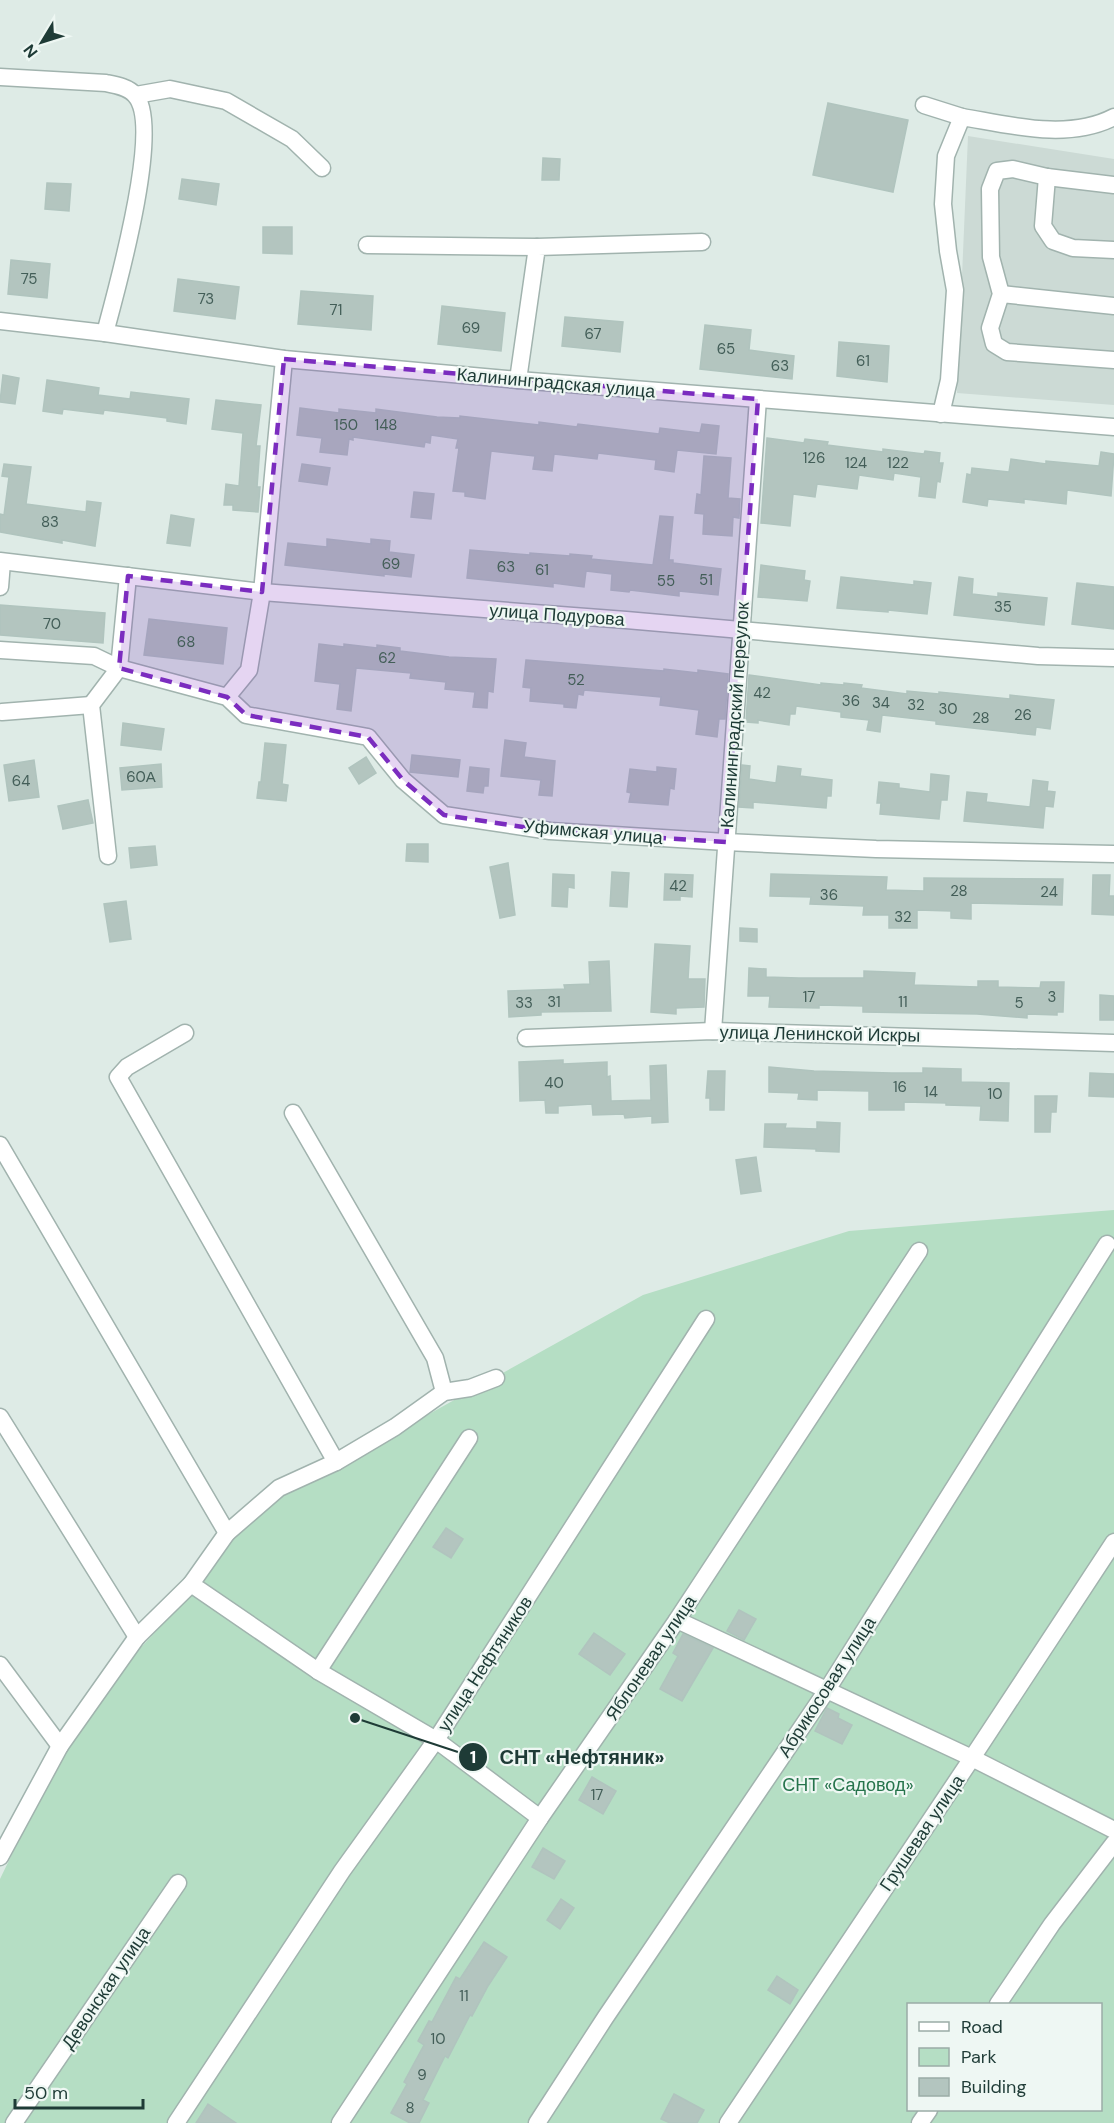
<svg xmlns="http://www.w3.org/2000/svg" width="1114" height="2123" viewBox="0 0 1114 2123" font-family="'DM Sans',sans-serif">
<rect width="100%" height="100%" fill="#deebe6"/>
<!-- built -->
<polygon fill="#ccdad5" points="968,136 1114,159 1114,405 957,393"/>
<!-- green -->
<path fill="#b5dec4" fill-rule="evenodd" d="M1114 1210V2123H0V1879L50 1776 129 1660 177 1609 242 1525 269 1503 643 1295 849 1231ZM908 2004H1100V2110H908Z"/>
<!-- building -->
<g fill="#b3c5bf" stroke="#b0c4be" stroke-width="1.5">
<polygon points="828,103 908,120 893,192 813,175"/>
<polygon points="543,158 560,159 559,180 542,180"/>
<polygon points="182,179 219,184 216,205 179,199"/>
<polygon points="47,183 71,184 69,211 45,209"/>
<polygon points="263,227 292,227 292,254 263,253"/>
<polygon points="11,260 50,264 47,298 8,294"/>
<polygon points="178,279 239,287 235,319 174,311"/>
<polygon points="301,291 373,296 371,330 298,324"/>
<polygon points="442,306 505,313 501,351 438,344"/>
<polygon points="565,317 623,322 620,352 562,346"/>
<polygon points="705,325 751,330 749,350 794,356 792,379 700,369"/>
<polygon points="839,342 889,346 887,382 837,376"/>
<polygon points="3,375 19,378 15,404 0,402"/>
<polygon points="47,380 99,388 98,395 130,399 131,392 189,399 186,424 167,421 167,418 104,410 103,414 63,409 62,414 43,411"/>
<polygon points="216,400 261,405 256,446 260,446 257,487 260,487 258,512 233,510 233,505 224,505 226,484 239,486 243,433 212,429"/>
<polygon points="300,408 339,413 339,409 376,413 376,409 437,417 460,418 460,416 539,425 539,422 577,427 578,424 659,434 660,428 700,433 702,424 719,426 716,454 677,450 674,472 655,469 656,460 598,453 597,459 554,454 552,471 533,469 535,456 491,451 485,499 465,496 465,492 453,491 459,448 456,448 458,439 431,435 430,443 425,442 424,447 353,437 353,440 349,439 347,455 320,452 322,438 297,435"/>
<polygon points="767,438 804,443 805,439 828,442 827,445 883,452 883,449 924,454 925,451 940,453 939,463 943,463 940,482 937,481 935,498 919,496 921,477 894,473 893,480 859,475 857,489 817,484 815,497 793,494 790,526 761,523"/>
<polygon points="1101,452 1114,454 1111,496 1067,490 1066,504 1024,499 1024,503 988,499 987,506 963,502 967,474 971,475 972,468 1009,472 1011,459 1046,464 1046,461 1099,466"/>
<polygon points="704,456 731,458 728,498 740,499 739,518 733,517 732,536 703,534 704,514 695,513 697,494 701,495"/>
<polygon points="4,464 31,467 26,504 86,512 87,501 101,503 95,546 62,540 62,543 0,532 0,514 4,515 9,477 2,476"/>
<polygon points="302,464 330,468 327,485 299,481"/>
<polygon points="414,492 434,494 431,519 411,517"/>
<polygon points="171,515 194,519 190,546 167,543"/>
<polygon points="660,516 673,517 669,560 673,560 673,563 721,569 718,595 679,591 679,596 630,590 629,592 611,590 612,574 586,571 584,587 553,583 553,587 467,578 470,550 530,555 530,553 570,556 570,554 592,556 591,559 653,565"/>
<polygon points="327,539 371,544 371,539 390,541 389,552 414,555 411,577 384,574 384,576 285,565 288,543 327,547"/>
<polygon points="761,565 805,571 804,580 810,581 807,601 758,597"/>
<polygon points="841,577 914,585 914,581 931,583 927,614 888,610 888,612 837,608"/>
<polygon points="959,577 973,579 972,594 998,597 998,593 1047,598 1044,625 954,615"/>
<polygon points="1077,583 1114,587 1114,629 1072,624"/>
<polygon points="0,605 105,613 103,643 0,635"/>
<polygon points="149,619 227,628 223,664 144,655"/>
<polygon points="319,644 344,647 344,644 377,648 377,645 400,648 400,651 449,657 496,659 493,692 488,691 487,708 473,707 475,692 445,689 446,682 410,678 411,673 356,668 351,711 337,709 340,684 315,681"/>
<polygon points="526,660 664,671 664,669 698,673 698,670 728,674 725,719 719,719 717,737 696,734 699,710 660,705 661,697 584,690 583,695 578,694 576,708 564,707 564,704 530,701 531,688 523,687"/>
<polygon points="749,675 821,685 821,683 844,685 844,683 862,685 861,688 907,694 907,691 939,694 939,692 1010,699 1010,695 1054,700 1050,729 1036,727 1035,735 936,724 936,721 882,715 880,732 867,730 869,720 841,717 841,712 796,706 795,714 790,714 789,725 758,720 758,723 746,722"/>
<polygon points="123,723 164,729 161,750 121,745"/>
<polygon points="505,740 526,743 524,757 555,761 552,796 539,795 541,780 501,776"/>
<polygon points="265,743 286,745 282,784 288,785 286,801 257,798 259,782 261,782"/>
<polygon points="412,755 460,760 458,777 410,772"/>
<polygon points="366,757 376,773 359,784 349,768"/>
<polygon points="34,760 39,797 9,801 4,765"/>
<polygon points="161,764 162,787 122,790 120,768"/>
<polygon points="742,765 750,766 749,779 776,783 778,766 801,769 800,776 832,780 831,796 827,796 826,808 753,802 753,808 739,807"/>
<polygon points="470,767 489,769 488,786 484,786 483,793 467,791"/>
<polygon points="657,767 676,769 674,789 670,788 668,805 629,802 631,793 627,792 630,769 657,772"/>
<polygon points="931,774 949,776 947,800 941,800 939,819 880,814 881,803 877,803 879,782 899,784 899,788 930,792"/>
<polygon points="1033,780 1048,782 1047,791 1055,792 1053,807 1045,806 1043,828 964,821 967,792 987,794 986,802 1030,807"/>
<polygon points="88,800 93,823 63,829 58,806"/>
<polygon points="407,844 428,844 428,862 406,861"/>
<polygon points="155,846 157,865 131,868 129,848"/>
<polygon points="508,863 515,915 500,918 490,867"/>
<polygon points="612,872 629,873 627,907 610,906"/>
<polygon points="553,874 574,875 574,888 568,887 567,907 552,906"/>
<polygon points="665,874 693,875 692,897 680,896 680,900 664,900"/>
<polygon points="771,874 887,877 886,890 924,891 924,878 1063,879 1062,905 971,903 971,919 951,918 951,911 917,910 917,928 889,928 889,915 863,915 864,906 810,904 811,897 770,896"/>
<polygon points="1093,875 1110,875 1109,896 1114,896 1114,915 1092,914"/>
<polygon points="126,901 131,939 110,942 104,904"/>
<polygon points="740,928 757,929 757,942 740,941"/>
<polygon points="655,944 690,946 688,979 705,979 704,1007 676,1008 676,1014 651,1012"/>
<polygon points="609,961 611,1011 541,1012 541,1015 509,1017 508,991 565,989 564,985 590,984 589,962"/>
<polygon points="749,968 766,969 766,977 799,978 864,978 864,971 915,973 914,985 978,987 978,981 998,981 998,987 1040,988 1041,982 1064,982 1063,1012 1057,1012 1057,1015 1027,1014 1027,1018 977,1014 863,1012 863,1006 819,1005 819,1008 769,1007 770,996 748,996"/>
<polygon points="1100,995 1114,996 1114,1020 1100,1020"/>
<polygon points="563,1060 563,1064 607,1062 607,1077 610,1076 611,1101 651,1100 650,1066 666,1065 668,1122 652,1123 652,1116 625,1118 624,1114 593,1115 592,1104 558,1106 558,1113 546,1113 545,1100 520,1101 519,1062"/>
<polygon points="769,1067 814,1071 892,1073 923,1073 923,1068 961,1069 961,1082 1009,1083 1008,1121 980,1120 981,1106 946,1105 946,1103 904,1102 904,1110 869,1110 869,1091 817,1090 817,1100 798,1099 799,1093 769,1092"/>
<polygon points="708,1071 725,1071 724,1110 710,1110 710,1098 706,1098"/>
<polygon points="1090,1073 1114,1074 1114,1097 1089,1096"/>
<polygon points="1035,1096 1057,1096 1056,1112 1051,1112 1050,1132 1035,1132"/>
<polygon points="817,1122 840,1123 839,1152 816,1151 816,1149 764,1147 765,1124 786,1124 785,1128 817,1129"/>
<polygon points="756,1157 761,1191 741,1194 736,1160"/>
<polygon points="446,1528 463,1539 451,1558 433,1547"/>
<polygon points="739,1610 756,1619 744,1640 727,1631"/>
<polygon points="594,1633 625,1654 610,1675 579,1654"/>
<polygon points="683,1634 713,1648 682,1701 660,1689 678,1656 673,1653"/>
<polygon points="827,1708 839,1714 838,1718 852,1725 842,1744 815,1731"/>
<polygon points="592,1777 616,1791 603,1814 579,1800"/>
<polygon points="543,1848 565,1861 554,1879 532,1867"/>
<polygon points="561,1899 574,1908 560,1929 547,1920"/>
<polygon points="484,1942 507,1957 488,1986 472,2016 470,2015 448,2058 445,2056 423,2100 429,2103 419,2123 410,2123 391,2113 407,2084 404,2082 424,2045 418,2041 429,2021 432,2022 456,1977 460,1979"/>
<polygon points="777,1976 798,1990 790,2004 768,1990"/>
<polygon points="674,2094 704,2110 697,2123 670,2123 661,2119"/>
<polygon points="208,2104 236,2123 196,2123"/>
</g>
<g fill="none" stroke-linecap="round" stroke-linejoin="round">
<!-- minor casing -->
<g stroke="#a1b3ae" stroke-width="19">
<g id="minor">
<path d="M0 77 106 83C116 85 128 87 135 95 163 125 116 292 105 333"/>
<polyline points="136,95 170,89 226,101 292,139 322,168"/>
<polyline points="924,105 962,117"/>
<polyline points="1047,177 1043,226 1053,241 1073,248 1114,250"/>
<polyline points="1114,185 1047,177 1013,169 997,171 990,189 991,257 1001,294 990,328 994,344 1007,352 1114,360"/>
<polyline points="367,245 537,247"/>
<polyline points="1001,294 1114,306"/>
<polyline points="0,321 105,333 284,359 518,380 1114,427"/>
<polyline points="518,380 537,247 702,242"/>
<path d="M941 414 949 380 955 290 948 251 943 204 946 156 962 117C1010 125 1068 141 1114 117"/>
<polyline points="0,561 262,592 626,620 1038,656 1114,658"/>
<polyline points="0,587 2,562"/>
<polyline points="0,650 94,656 119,668 227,697 246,715 368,737 403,780 444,815 550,831 726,842 876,849 1114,854"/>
<polyline points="227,697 249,670 262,592 284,359"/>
<polyline points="2,712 91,705"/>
<polyline points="108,856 91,705 119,668 128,576"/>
<polyline points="713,1031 758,399"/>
<polyline points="185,1033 127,1067 118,1077 336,1462"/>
<polyline points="526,1038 713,1031 1114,1043"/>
<polyline points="293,1113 435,1358 444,1392"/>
<polyline points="0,1145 227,1533"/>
<polyline points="496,1378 470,1388 444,1392 395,1427 336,1462 279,1488 227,1533 191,1584 318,1671 436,1740 540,1818"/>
<polyline points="0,1417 137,1637"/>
<polyline points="677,1620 972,1758 1114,1830"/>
<polyline points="0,1665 60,1746"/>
<polyline points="318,1671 469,1438"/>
<polyline points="0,1857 60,1746 137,1637 191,1584"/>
<polyline points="998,2004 1052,1924 1114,1843"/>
<polyline points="14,2123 178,1883"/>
<polyline points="176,2123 342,1871 436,1740 706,1319"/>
<polyline points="340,2123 540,1818 677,1620 919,1251"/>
<polyline points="537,2123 605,2018 827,1690 1107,1244"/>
<polyline points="728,2123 972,1758 1114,1542"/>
<polyline points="920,2123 929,2110"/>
</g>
</g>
<!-- minor -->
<use href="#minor" stroke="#fff" stroke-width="16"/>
</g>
<!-- marked area -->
<path fill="#7b2cbf" fill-opacity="0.2" stroke="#7b2cbf" stroke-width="4.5" stroke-dasharray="12 8" stroke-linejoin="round" d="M284 359 758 399 726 842 550 831 444 815 403 780 368 737 246 715 227 697 119 668 128 576 262 592Z"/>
<g text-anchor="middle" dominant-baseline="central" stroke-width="4.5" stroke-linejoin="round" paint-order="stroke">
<!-- number labels -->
<g font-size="15" fill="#435e58">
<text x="29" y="279">75</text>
<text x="206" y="299">73</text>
<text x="336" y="310">71</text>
<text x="471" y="328">69</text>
<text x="593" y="334">67</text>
<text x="726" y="349">65</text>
<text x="863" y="361">61</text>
<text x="780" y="366">63</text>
<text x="346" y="425">150</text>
<text x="386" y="425">148</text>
<text x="814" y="458">126</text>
<text x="856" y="463">124</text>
<text x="898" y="463">122</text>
<text x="50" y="522">83</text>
<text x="391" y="564">69</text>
<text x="506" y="567">63</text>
<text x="542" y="570">61</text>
<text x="706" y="580">51</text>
<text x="666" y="581">55</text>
<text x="1003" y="607">35</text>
<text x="52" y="624">70</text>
<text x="186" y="642">68</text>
<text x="387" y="658">62</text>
<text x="576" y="680">52</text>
<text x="762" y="693">42</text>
<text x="851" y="701">36</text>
<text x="881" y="703">34</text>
<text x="916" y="705">32</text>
<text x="948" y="709">30</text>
<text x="1023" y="715">26</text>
<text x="981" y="718">28</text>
<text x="141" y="777">60А</text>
<text x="21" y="781">64</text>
<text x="678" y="886">42</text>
<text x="959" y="891">28</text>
<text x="1049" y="892">24</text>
<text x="829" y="895">36</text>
<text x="903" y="917">32</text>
<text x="809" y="997">17</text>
<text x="1052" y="997">3</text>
<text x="554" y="1002">31</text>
<text x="903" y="1002">11</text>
<text x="524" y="1003">33</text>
<text x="1019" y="1003">5</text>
<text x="554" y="1083">40</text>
<text x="900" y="1087">16</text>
<text x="931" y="1092">14</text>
<text x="995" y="1094">10</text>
<text x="597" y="1795">17</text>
<text x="464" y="1996">11</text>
<text x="438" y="2039">10</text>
<text x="422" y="2075">9</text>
<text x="410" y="2108">8</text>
</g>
<!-- street labels -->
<g font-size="18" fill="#1e3b36" stroke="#eef7f3">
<text transform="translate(556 383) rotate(5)">Калининградская улица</text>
<text transform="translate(557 615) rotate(4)">улица Подурова</text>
<text transform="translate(735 715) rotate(-86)">Калининградский переулок</text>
<text transform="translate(593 832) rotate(5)">Уфимская улица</text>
<text transform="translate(820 1034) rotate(1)">улица Ленинской Искры</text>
<text transform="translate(651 1658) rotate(-56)">Яблоневая улица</text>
<text transform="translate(485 1664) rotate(-57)">улица Нефтяников</text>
<text transform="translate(827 1687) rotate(-57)">Абрикосовая улица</text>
<text transform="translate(922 1833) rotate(-56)">Грушевая улица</text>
<text transform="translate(106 1988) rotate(-56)">Девонская улица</text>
</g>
<!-- park labels -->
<g font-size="18" fill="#26744c" stroke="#eef7f3">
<text x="848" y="1785">СНТ «Садовод»</text>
</g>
</g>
<!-- callouts -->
<path fill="none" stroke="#1e3b36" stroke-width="2" d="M355 1718L473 1757"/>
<g fill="#1e3b36" stroke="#eef7f3" stroke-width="2">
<circle cx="355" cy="1718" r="6"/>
<circle cx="473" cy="1757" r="15"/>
</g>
<g font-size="18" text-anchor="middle" font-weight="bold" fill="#fff">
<text x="473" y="1763">1</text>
</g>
<g font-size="20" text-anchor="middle" font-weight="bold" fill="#1e3b36" stroke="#eef7f3" stroke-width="4.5" stroke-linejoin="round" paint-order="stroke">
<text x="582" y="1764">СНТ «Нефтяник»</text>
</g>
<!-- legend -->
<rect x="907" y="2003" width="195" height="108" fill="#eef7f3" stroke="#9baca7" stroke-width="1.5"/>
<rect x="919" y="2022" width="30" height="9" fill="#ffffff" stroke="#9baca7" stroke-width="1.5"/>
<text x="961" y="2033" font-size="18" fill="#1e3b36">Road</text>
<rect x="919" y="2048" width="30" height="18" fill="#b5dec4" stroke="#9baca7" stroke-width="1.5"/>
<text x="961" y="2063" font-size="18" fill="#1e3b36">Park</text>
<rect x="919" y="2078" width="30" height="18" fill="#b3c5bf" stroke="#9baca7" stroke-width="1.5"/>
<text x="961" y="2093" font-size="18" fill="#1e3b36">Building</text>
<!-- north arrow -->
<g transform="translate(42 42) rotate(232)" stroke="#eef7f3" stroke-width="4.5" paint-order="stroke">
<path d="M0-4.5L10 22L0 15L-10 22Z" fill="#1e3b36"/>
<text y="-9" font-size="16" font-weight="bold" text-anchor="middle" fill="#1e3b36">N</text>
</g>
<!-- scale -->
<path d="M15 2099v9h128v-9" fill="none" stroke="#1e3b36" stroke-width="3"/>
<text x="24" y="2099" font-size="18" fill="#1e3b36" stroke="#eef7f3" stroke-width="4.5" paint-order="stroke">50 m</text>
</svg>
